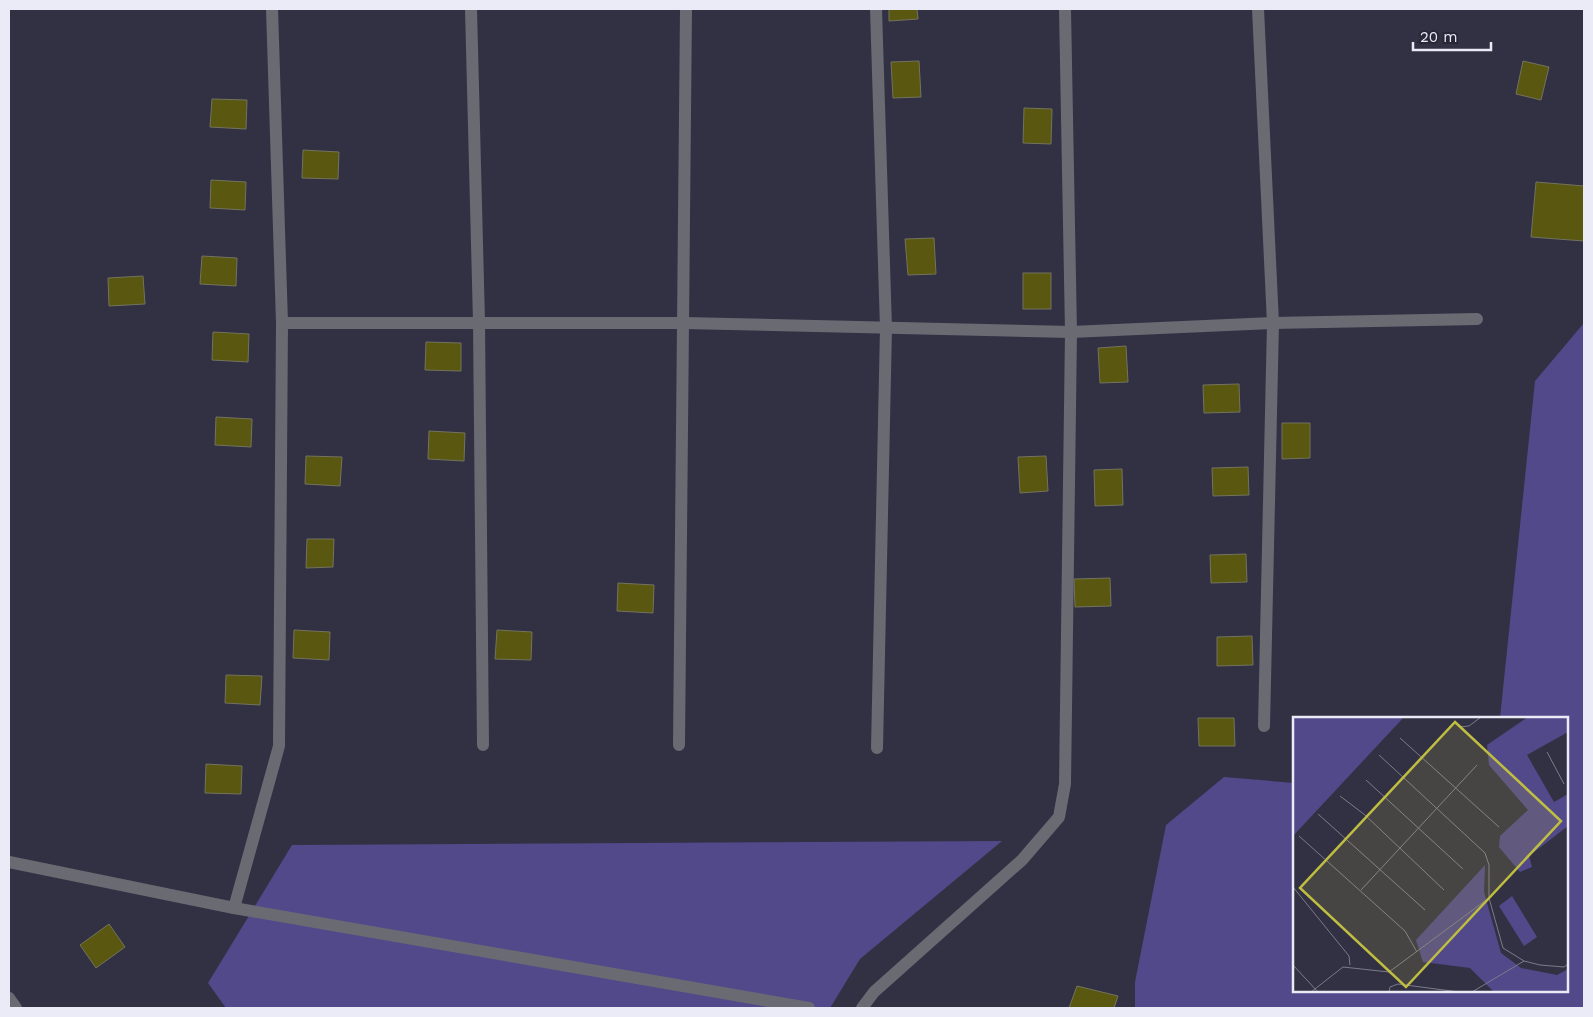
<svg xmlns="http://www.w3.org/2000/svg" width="1593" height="1017" viewBox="0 0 1593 1017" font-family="'Work Sans',sans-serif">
<rect width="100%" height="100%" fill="#323143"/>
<!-- green -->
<g fill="#514989">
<polygon points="1584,323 1584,1008 1135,1008 1135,982 1166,825 1224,777 1294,783 1294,991 1567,991 1567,718 1500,718 1535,381"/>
<polygon points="1002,841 860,959 830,1008 226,1008 208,983 292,845"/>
</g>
<!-- building -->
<g fill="#595710" stroke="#73735e">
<polygon points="889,9 917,9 918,19 889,21"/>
<polygon points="919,61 921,97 893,98 891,62"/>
<polygon points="1523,61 1549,67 1541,100 1516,94"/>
<polygon points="212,99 247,100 246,129 210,127"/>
<polygon points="1024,108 1052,109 1051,144 1023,143"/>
<polygon points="303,150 339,152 338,179 302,178"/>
<polygon points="211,180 246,182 245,210 210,208"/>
<polygon points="1536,182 1584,186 1584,241 1531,237"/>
<polygon points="934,238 936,274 908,275 905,239"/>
<polygon points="202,256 237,258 236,286 200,284"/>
<rect x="1023" y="273" width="28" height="36"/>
<polygon points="143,276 145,304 109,306 108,278"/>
<polygon points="213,332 249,334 248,362 212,360"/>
<polygon points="426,342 461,343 461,371 425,370"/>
<polygon points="1126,346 1128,382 1100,383 1098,348"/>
<polygon points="1239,384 1240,412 1204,413 1203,385"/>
<polygon points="216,417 252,419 251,447 215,445"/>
<polygon points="1282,423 1310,423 1310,458 1282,459"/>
<polygon points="429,431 465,433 464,461 428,459"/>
<polygon points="306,456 342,457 340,486 305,484"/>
<polygon points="1046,456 1048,491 1020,493 1018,457"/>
<polygon points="1248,467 1249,495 1213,496 1212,468"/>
<polygon points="1122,469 1123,505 1095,506 1094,470"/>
<polygon points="307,539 334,539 333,567 306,568"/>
<polygon points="1246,554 1247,582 1211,583 1210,555"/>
<polygon points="1110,578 1111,606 1075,607 1074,579"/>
<polygon points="618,583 654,585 653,613 617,611"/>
<polygon points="294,630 330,632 329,660 293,658"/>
<polygon points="497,630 532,632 531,660 495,659"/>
<polygon points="1252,636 1253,665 1217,666 1217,637"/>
<polygon points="226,675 262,676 260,705 225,703"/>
<polygon points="1198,718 1234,718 1235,746 1199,746"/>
<polygon points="206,764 242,766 241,794 205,793"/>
<polygon points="109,924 125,947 96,968 80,945"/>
<polygon points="1077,986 1118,996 1114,1008 1069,1008"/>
</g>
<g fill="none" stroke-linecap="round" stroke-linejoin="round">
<!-- street -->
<g stroke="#6a6a73" stroke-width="12">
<polyline points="471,9 479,322 483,745"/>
<polyline points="876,9 886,328 877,748"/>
<polyline points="1258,9 1273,323 1264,726"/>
<polyline points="282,323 684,323 1071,332 1273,323 1477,319"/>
<polyline points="679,745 686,9"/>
<polyline points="9,862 234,908 809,1008"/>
<polyline points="234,908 279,746 282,323 272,9"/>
<polyline points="9,998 16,1008"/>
<polyline points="862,1008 874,992 1022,860 1059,817 1065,784 1071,332 1065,9"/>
</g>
</g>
<!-- overview -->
<g transform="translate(1293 717)">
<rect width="275" height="275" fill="#323143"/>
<path d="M0 0H111L0 119ZM235 0H275V15L234 38 261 85 275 77V109L236 139 239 150 227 155 206 130 207 119 235 93 196 48 194 28ZM192 148 191 175 208 236 228 251 264 258 275 252V275H201L177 251 130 245 123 223ZM219 179 244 220 231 229 206 189Z" fill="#514989"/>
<path fill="none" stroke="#7c7b8b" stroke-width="1" d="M166 10 176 9 188 0M107 21 206 110M254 35 271 67M86 38 192 136 196 148V181M73 63 170 152M47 79 72 98 151 173M25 97 132 193M6 119 112 214 124 235M0 170 56 239 57 248M68 173 184 48M0 248 25 275M18 275 50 250 96 255 196 181 210 231 231 244 247 248 271 250 275 247M96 275 97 270 105 267 166 275M179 275 231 244"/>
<path fill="#c0be41" fill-opacity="0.15" stroke="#c0be41" stroke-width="2.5" d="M162 5 268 104 113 270 7 171Z"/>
<rect width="275" height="275" fill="none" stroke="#ebebf7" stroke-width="2.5"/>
</g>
<!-- border -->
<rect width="1593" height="1017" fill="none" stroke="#ebebf7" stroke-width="20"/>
<!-- scale -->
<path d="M1413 42v8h78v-8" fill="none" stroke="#ebebf7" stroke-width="2.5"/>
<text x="1420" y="42" font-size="15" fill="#ebebf7" stroke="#282738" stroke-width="4" paint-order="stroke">20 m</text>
</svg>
